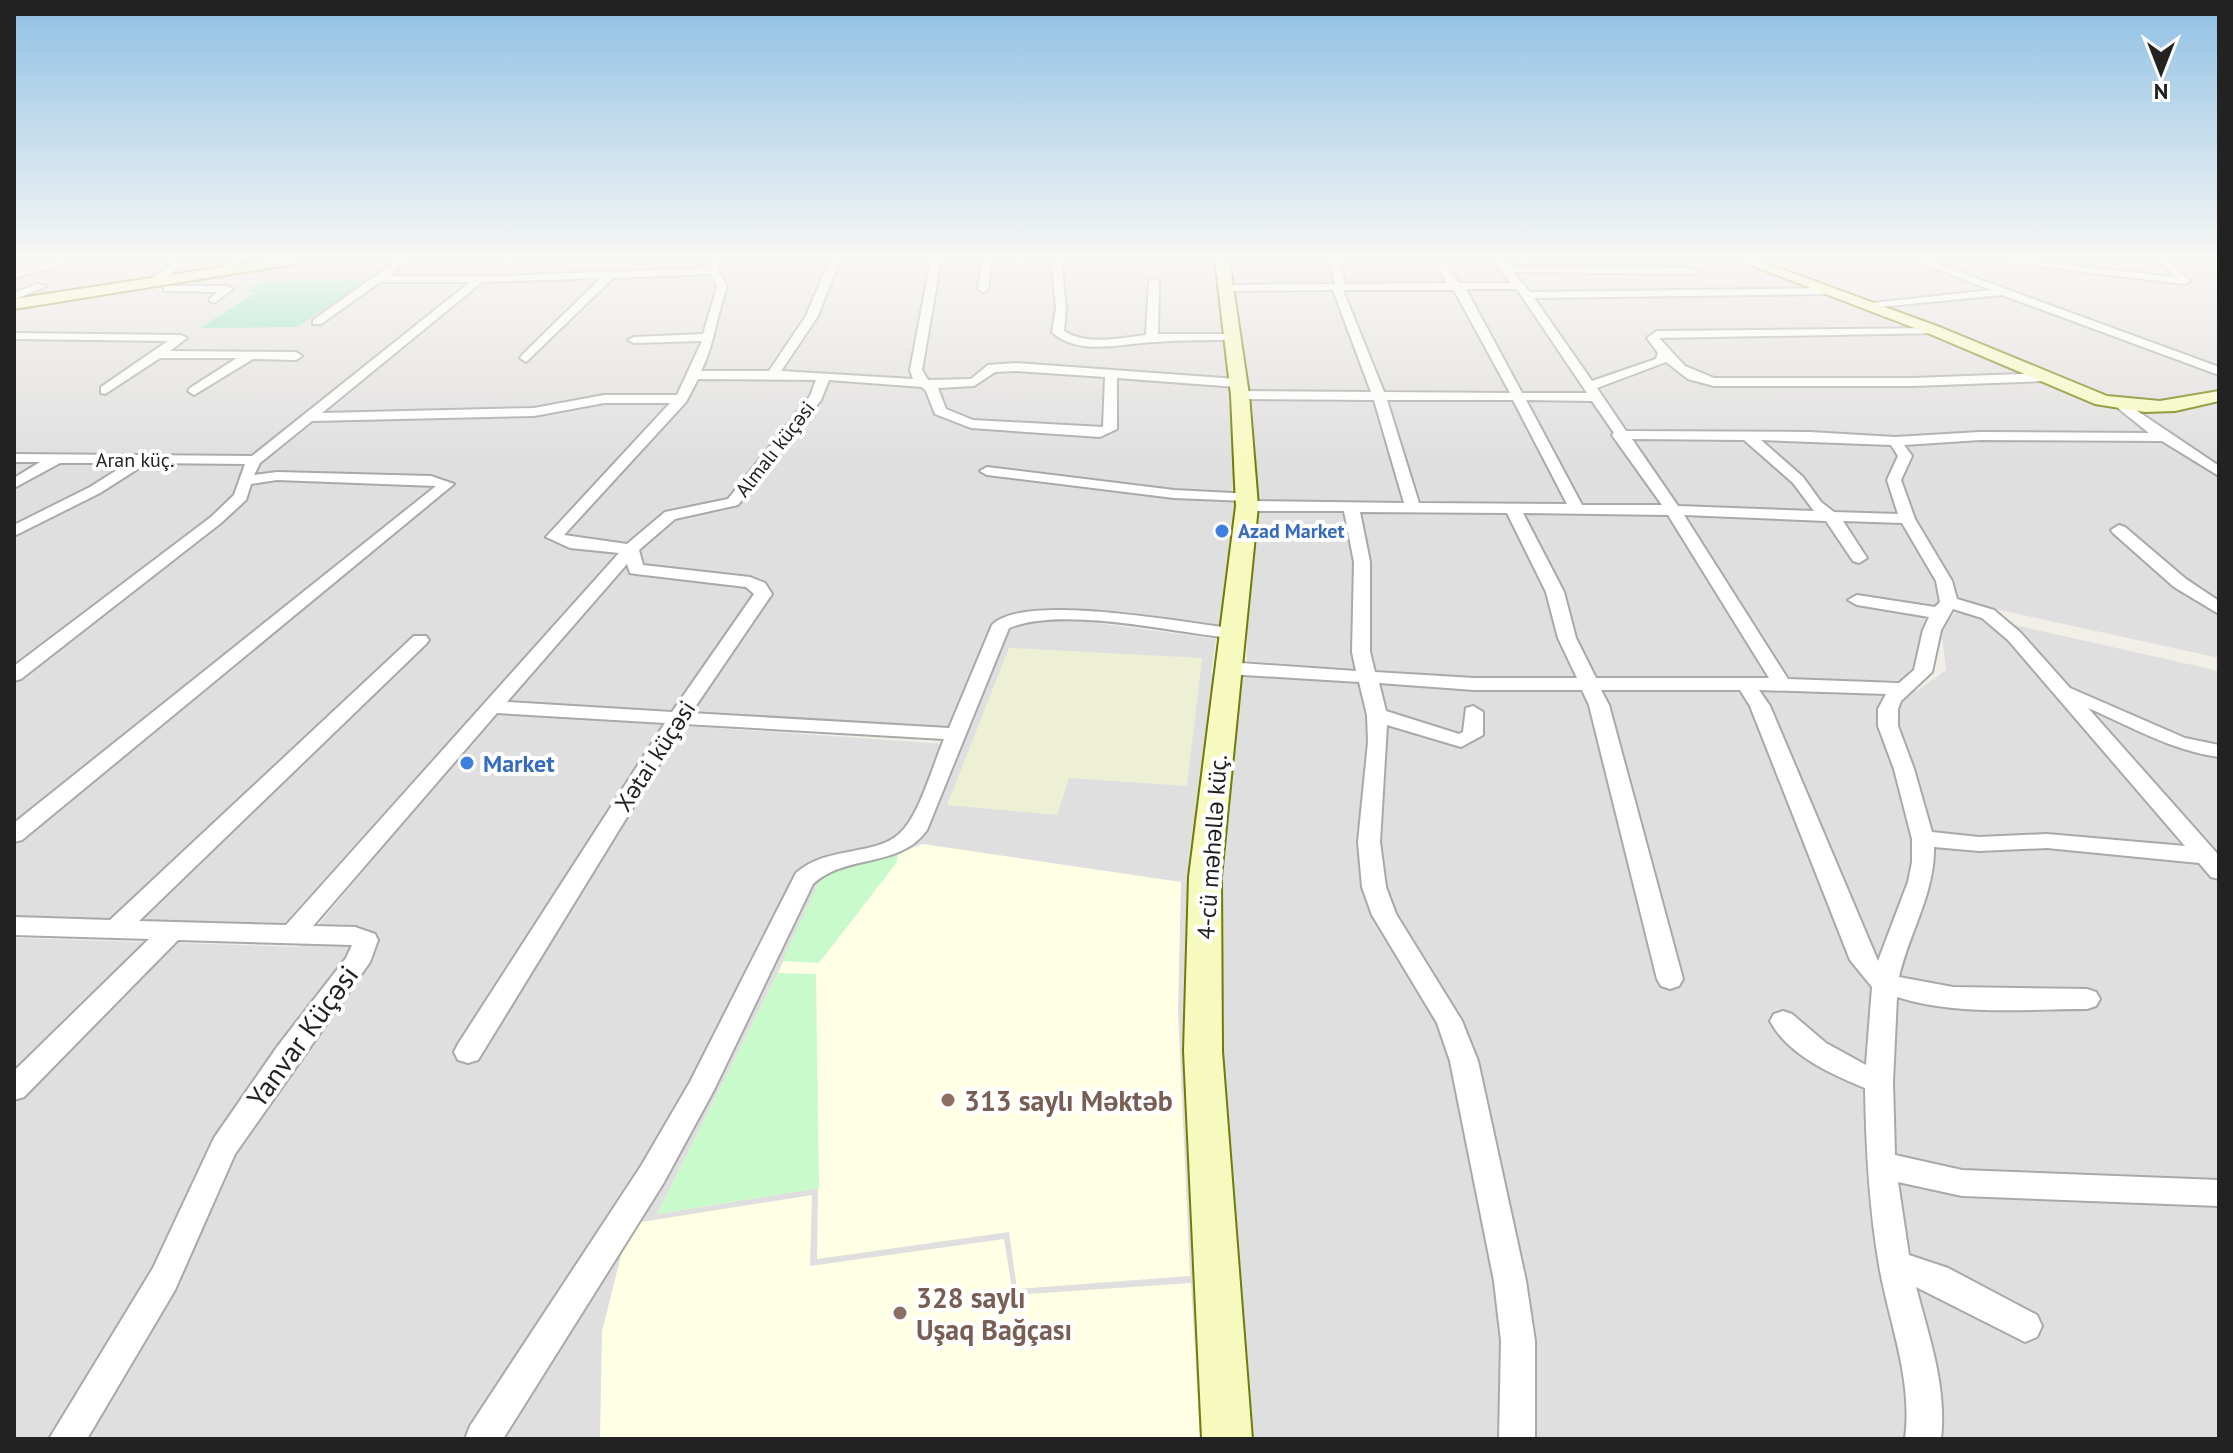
<svg xmlns="http://www.w3.org/2000/svg" width="2233" height="1453" viewBox="0 0 2233 1453" font-family="'PT Sans',sans-serif">
<rect width="100%" height="100%" fill="#f2efe9"/>
<!-- residential -->
<g fill="#e0dfdf">
<polygon points="14,259 2219,259 2219,658 1941,597 1924,624 1918,668 1903,680 1582,682 1487,679 1247,661 1247,630 1197,627 1047,608 1010,614 992,626 948,731 485,700 282,926 14,917"/>
<polygon points="1956,612 2219,671 2219,1439 14,1439 14,938 300,947 495,713 961,745 1011,625 1052,617 1216,639 1211,674 1495,691 1917,691 1946,670 1941,627"/>
</g>
<!-- education -->
<g fill="#ffffe5">
<polygon points="923,844 1181,882 1178,1011 1190,1276 1017,1289 1009,1232 817,1259 818,1188 657,1214 778,973 824,871 898,853"/>
<polygon points="812,1195 810,1266 1004,1239 1013,1295 1191,1283 1200,1439 600,1439 602,1331 629,1224"/>
</g>
<!-- farmland -->
<polygon fill="#eef0d5" points="1009,648 1202,658 1187,786 1069,778 1057,815 947,805"/>
<!-- park -->
<g fill="#c8facc">
<polygon points="898,853 897,862 819,963 782,961 824,871"/>
<polygon points="778,973 816,974 819,1188 657,1214"/>
</g>
<!-- pitch -->
<polygon fill="#88e0be" points="367,280 297,327 200,328 255,293 246,292 263,281"/>
<g fill="none" stroke-linecap="round" stroke-linejoin="round">
<!-- street casing -->
<g stroke="#a9a9a9" stroke-width="4">
<g id="street">
<polygon points="65,259 80,259 14,278 14,272"/>
<path d="M171 259H181C176 270 165 284 151 283V279L168 266Z"/>
<polygon points="232,259 243,259 233,266 232,272 224,272 223,265"/>
<path d="M399 259H410L389 276H502L708 268 710 259H720L718 268 727 287C716 316 715 343 701 371H769L806 316 830 259H840L818 316 781 371 913 379 910 370 931 259H941L922 370 928 380 971 379 988 365 1016 363 1237 379 1243 383 1237 387 1117 378V429L1100 437 971 428 935 414 926 391 922 387 829 380 821 400 738 505 675 519 639 550 643 565 750 577 765 583 772 594 691 713 949 728 992 625C1023 592 1184 623 1231 628L1240 633 1231 638C1170 632 1064 606 1009 628L927 830C899 869 847 853 813 884L714 1090 663 1184 503 1439H465L470 1426 641 1166 690 1082 796 873C828 845 873 857 899 834 919 817 933 765 944 739L684 724 478 1060 468 1063 458 1060 454 1052 458 1044 665 723 497 713 313 926 355 927 375 934 378 940 370 962 235 1154 175 1290 87 1439H49L153 1268 214 1138 277 1047 346 958 352 945 178 940 24 1097 14 1100V1071L149 939 14 935V917L110 920 414 636H426L429 640 426 644 139 921 286 925 619 553 570 548 546 537 670 403H604L534 416 312 421 260 463 254 475 277 472 431 476 454 484 22 840 14 842V823L436 486 277 480 251 484 246 500 221 523 21 679 14 681V666L211 517 234 495 245 464 147 463 100 493 14 536V525L90 487 128 463H60L14 488V478L40 462H14V454L252 456 470 282H380L321 324H313V320ZM711 274 717 287 703 334 634 337 628 340 634 343 702 341 677 395H604L534 408 322 413 482 282 601 278 522 355 520 358 526 362 613 278ZM1016 371 1105 377 1103 427 973 420 946 409 938 388 974 386 995 372ZM698 379 816 380 810 396 728 499 665 512 627 544 564 535 686 402ZM627 564 630 573 636 574 746 587 754 594 672 712 507 702Z"/>
<polygon points="982,259 992,259 988,289 983,292 978,289"/>
<path d="M1051 259H1061L1066 308 1064 331C1087 346 1120 338 1146 335L1149 282 1154 279 1159 282 1158 334H1231L1237 337 1231 340C1206 340 1181 340 1155 342 1123 343 1079 357 1052 332L1056 308Z"/>
<path d="M1329 259H1339L1345 284 1447 283 1436 262 1441 259 1459 283H1511L1492 259H1502L1508 266 1692 268 1697 271 1692 274 1513 272 1530 292 1831 288 1836 291 1831 294 1534 298 1592 381 1656 359 1658 353 1647 338 1657 331 1936 328 1942 331 1940 333 1659 338 1685 366 1714 378H1913L2044 373 2050 377 2044 381 1913 386H1714L1688 379 1666 362 1597 388 1626 431 1810 432 1895 437 1980 432 2149 433 2119 409 2117 406 2124 402 2219 466V476L2162 441 1980 440 1904 445 1912 456 1901 480 1915 519 1952 581 1957 599 1994 610 2020 632 2070 688 2185 738 2219 745V757C2170 750 2132 727 2088 708L2215 851 2219 856V879L2211 877 2199 863 2047 848 1979 851 1934 847C1935 893 1909 933 1899 977L1953 987 2087 989 2096 992 2100 999 2096 1006 2087 1009C2025 1009 1957 1016 1897 997L1893 1082 1895 1155 1962 1170 2219 1180V1206L1962 1196 1898 1182 1909 1255 1948 1268 2037 1315 2042 1326 2037 1337 2025 1342 1916 1287C1929 1337 1947 1387 1941 1439H1905C1913 1379 1889 1323 1879 1265 1869 1206 1866 1148 1865 1088 1831 1074 1788 1055 1770 1021L1774 1014 1783 1011 1792 1014 1826 1043 1866 1065 1872 987 1850 960 1750 706 1740 690H1601L1609 705 1683 979 1679 986 1670 989 1661 986 1657 979 1589 705 1582 690H1474L1379 683 1386 711 1459 734 1463 732 1466 708 1473 706 1483 712V735L1461 747 1387 725 1380 842 1386 887 1396 914 1462 1021 1478 1061 1526 1281 1535 1341V1439H1499L1501 1341 1494 1281 1450 1061 1437 1023 1372 915 1362 887 1358 842 1368 742 1367 715 1359 682 1227 674 1218 668 1227 662 1356 671 1352 652 1354 562 1344 511H1247L1239 506 1247 501 1174 498 987 475 980 471 987 467 1174 490 1252 494 1255 497 1247 501 1404 503 1374 400 1240 399 1234 395 1240 391 1371 392 1333 290 1225 291 1220 288 1225 285 1335 284ZM1466 289H1517L1587 393H1522ZM1343 290H1454L1510 393 1384 392ZM1387 400H1513L1567 504 1419 503ZM1526 400 1592 401 1614 433 1612 435 1662 505H1582ZM1632 439 1744 440 1793 483 1814 511 1678 506ZM1761 440 1891 445 1898 456 1887 480 1898 514 1834 512 1821 502 1803 477ZM1360 512 1507 513 1546 592 1558 638 1577 678H1474L1375 672 1370 652V562ZM1523 513 1668 515 1769 678H1596L1576 638 1564 592ZM1684 515 1826 521 1853 561 1859 563 1867 558 1843 521 1902 523 1936 581 1940 602 1935 607 1857 595 1848 600 1857 605 1929 617 1923 630 1914 670 1899 683 1788 679ZM1953 609 1982 618 2008 640 2185 846 2047 834 1979 837 1932 832 1914 769 1898 726V709L1901 701 1932 672 1941 630ZM1759 690 1886 694 1878 709V726L1894 769 1912 839V862L1908 882 1878 961 1770 706Z"/>
<polygon points="1911,259 1924,259 2219,367 2219,375 2002,295 1868,308 1867,306 1872,303 1991,290"/>
<polygon points="1977,259 2006,259 2175,277 2157,259 2167,259 2190,281 2185,284"/>
<polygon points="37,284 46,286 14,300 14,293"/>
<polygon points="168,286 228,286 233,289 214,303 209,300 217,292 164,291 164,287"/>
<polygon points="14,333 181,335 187,338 170,351 296,352 302,356 296,360 253,359 194,395 188,391 190,388 237,358 160,358 105,394 101,393 101,387 168,341 14,339"/>
<polygon points="2119,525 2125,527 2186,579 2219,601 2219,614 2174,587 2113,533 2111,530"/>
</g>
</g>
<!-- secondary casing -->
<g stroke="#707d05" stroke-width="4">
<g id="secondary">
<polygon points="276,259 307,259 300,263 14,309 14,299"/>
<polygon points="1215,259 1229,259 1249,395 1258,506 1221,877 1222,1051 1252,1439 1202,1439 1184,1051 1189,877 1236,506 1231,395"/>
<polygon points="1735,259 1754,259 1942,328 2107,396 2160,401 2219,391 2219,401 2175,411 2145,412 2095,404 1930,334"/>
</g>
</g>
<!-- street -->
<use href="#street" fill="#fff" fill-rule="evenodd"/>
<!-- secondary -->
<use href="#secondary" fill="#f7fabf" fill-rule="evenodd"/>
</g>
<!-- sky -->
<linearGradient id="sky" x2="0" y2="1"><stop stop-color="#8fc0e4"/><stop offset="0.56" stop-color="#f9f8f5"/><stop offset="1" stop-color="#f9f8f5" stop-opacity="0"/></linearGradient>
<rect width="2233" height="462" fill="url(#sky)"/>
<!-- markers -->
<g fill="#3f7fe0" stroke="#fff" stroke-width="3">
<circle cx="1222" cy="531" r="8"/>
<circle cx="467" cy="763" r="8"/>
</g>
<g fill="#8d6e63" stroke="#fff" stroke-width="3">
<circle cx="948" cy="1100" r="8"/>
<circle cx="900" cy="1313" r="8"/>
</g>
<g text-anchor="middle" dominant-baseline="central" stroke-width="8" stroke-linejoin="round" paint-order="stroke">
<!-- far-street labels -->
<g font-size="20" fill="#222" stroke="#fff">
<text transform="translate(775 449) rotate(-52)">Almalı küçəsi</text>
<text x="135" y="460">Aran küç.</text>
</g>
<!-- far-shop labels -->
<g font-size="20" font-weight="bold" fill="#366cbe" stroke="#fff" text-anchor="start">
<text x="1238" y="531">Azad Market</text>
</g>
<!-- street labels -->
<g font-size="24" fill="#222" stroke="#fff">
<text transform="translate(655 756) rotate(-57)">Xətai küçəsi</text>
<text transform="translate(1212 847) rotate(-86)">4-cü məhəllə küç.</text>
</g>
<!-- shop labels -->
<g font-size="24" font-weight="bold" fill="#366cbe" stroke="#fff" text-anchor="start">
<text x="483" y="763">Market</text>
</g>
<!-- near-street labels -->
<g font-size="28" fill="#222" stroke="#fff">
<text transform="translate(302 1036) rotate(-54)">Yanvar Küçəsi</text>
</g>
<!-- near-education labels -->
<g font-size="28" font-weight="bold" fill="#785e54" stroke="#fff" text-anchor="start">
<text x="964" y="1100">313 saylı Məktəb</text>
<text x="916" y="1297">328 saylı<tspan x="916" dy="32">Uşaq Bağçası</tspan></text>
</g>
</g>
<!-- border -->
<rect width="2233" height="1453" fill="none" stroke="#222222" stroke-width="32"/>
<!-- north arrow -->
<g transform="translate(2161 72) rotate(180)" stroke="#ffffff" stroke-width="6" paint-order="stroke">
<path d="M0-6L14 30L0 20L-14 30Z" fill="#222222"/>
<text y="-12" font-size="22" font-weight="bold" text-anchor="middle" fill="#222222">N</text>
</g>
</svg>
